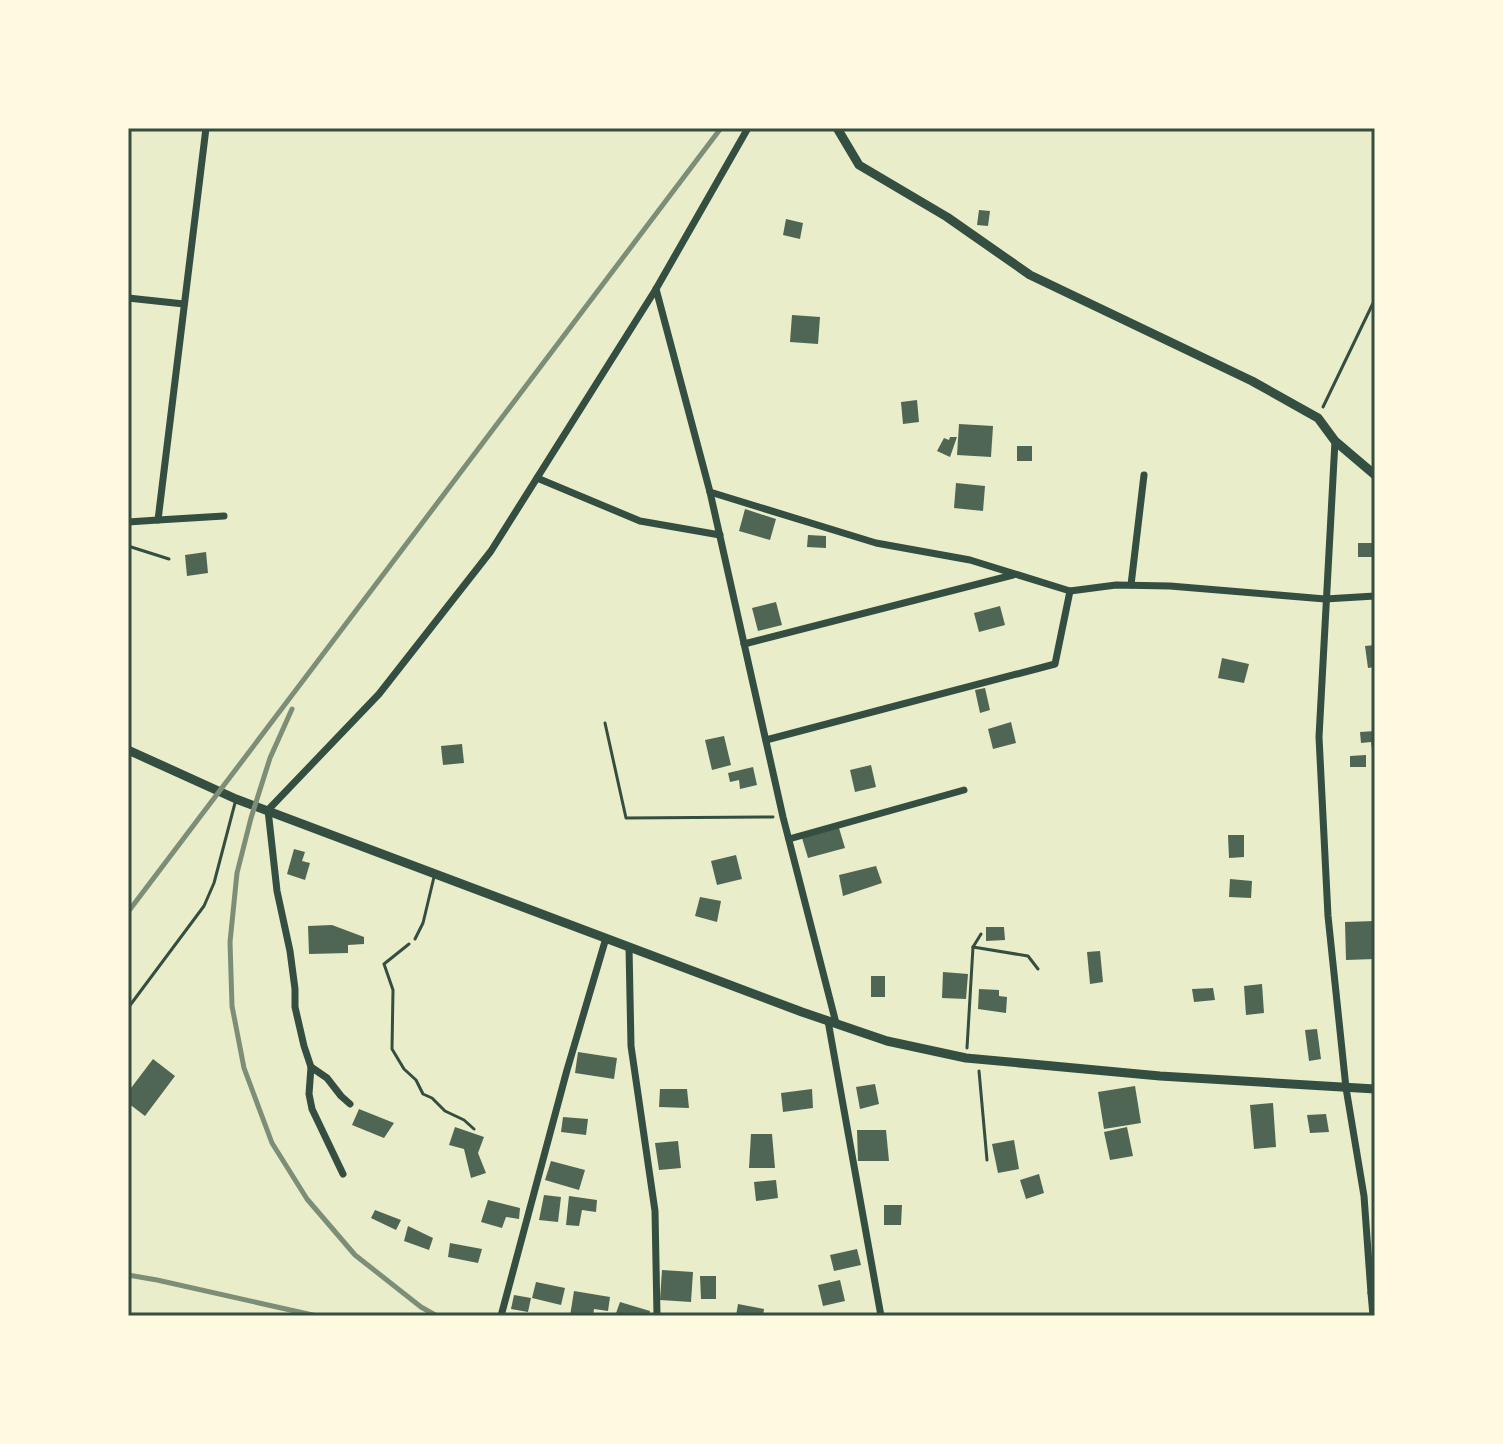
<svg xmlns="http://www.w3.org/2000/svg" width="1503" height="1444" viewBox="0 0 1503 1444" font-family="'Crimson Pro',serif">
<rect width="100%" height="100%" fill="#e9edc9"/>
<!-- building -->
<g fill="#4f6655">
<polygon points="979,210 990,211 988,226 977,225"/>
<polygon points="786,219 803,223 800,239 783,235"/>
<polygon points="792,315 820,317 818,344 790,342"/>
<polygon points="917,400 919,422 903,424 901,402"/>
<polygon points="959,424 993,426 991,457 957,455"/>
<polygon points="950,437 957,437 950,457 937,451 944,438 949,440"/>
<rect x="1017" y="446" width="15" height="15"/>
<polygon points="956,483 985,486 983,511 954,508"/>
<polygon points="745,509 776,519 770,540 739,531"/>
<polygon points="808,535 826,536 826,548 807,547"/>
<rect x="1358" y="543" width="17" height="14"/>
<polygon points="206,552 208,573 187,576 185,555"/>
<polygon points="776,602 782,625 758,631 752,608"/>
<polygon points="1000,606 1005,625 979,632 974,613"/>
<polygon points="1375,645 1375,667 1368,668 1365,646"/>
<polygon points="1222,658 1249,664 1244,683 1218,678"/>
<polygon points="985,688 990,710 980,713 975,690"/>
<polygon points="1011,722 1016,743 993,749 988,729"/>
<polygon points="1375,731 1375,756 1373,756 1371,742 1361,743 1360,732"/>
<polygon points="724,736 731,765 712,770 705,740"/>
<polygon points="462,744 464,763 443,765 441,746"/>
<polygon points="1366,755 1366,767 1350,767 1350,756"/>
<polygon points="871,765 876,787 855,792 850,770"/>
<polygon points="753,767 757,785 740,789 739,780 730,782 728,773"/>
<polygon points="839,828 845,848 808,858 802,838"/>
<polygon points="1228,835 1244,835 1244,857 1229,858"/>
<polygon points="294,849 305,852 302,861 310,863 305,880 287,874"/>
<polygon points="736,855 742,879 717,885 711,861"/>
<polygon points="876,866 882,883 843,896 839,875"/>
<polygon points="1230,879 1252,881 1251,898 1229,897"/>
<polygon points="700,897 721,901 717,922 695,916"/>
<polygon points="1375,921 1375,959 1346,960 1345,922"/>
<polygon points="332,925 364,937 364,944 348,945 348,953 309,954 308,926"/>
<polygon points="986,927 1004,927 1005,940 986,941"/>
<polygon points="1100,951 1103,982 1090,984 1087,952"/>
<polygon points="943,972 968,974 966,999 942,998"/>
<rect x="871" y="976" width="14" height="21"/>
<polygon points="1262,984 1264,1013 1246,1015 1244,986"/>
<polygon points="1213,988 1215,1000 1194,1002 1192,989"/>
<polygon points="979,989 999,990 999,996 1007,997 1006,1013 978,1009"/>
<polygon points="1317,1029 1321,1059 1309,1061 1305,1030"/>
<polygon points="578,1052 617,1058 614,1079 575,1073"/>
<polygon points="153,1059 175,1076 145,1116 128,1103 128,1092"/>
<polygon points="875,1084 879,1104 860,1109 856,1087"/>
<polygon points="1135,1086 1141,1123 1104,1129 1098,1092"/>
<polygon points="660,1089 687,1089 689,1108 659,1107"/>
<polygon points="812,1089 813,1108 783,1112 781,1093"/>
<polygon points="1273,1103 1276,1147 1254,1149 1250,1105"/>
<polygon points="359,1109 394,1123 384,1138 352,1125"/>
<polygon points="1326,1114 1329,1132 1310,1133 1307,1115"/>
<polygon points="563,1117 588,1119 586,1135 561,1132"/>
<polygon points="455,1127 484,1137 478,1153 486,1173 471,1178 464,1149 449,1145"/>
<polygon points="1127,1127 1133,1156 1110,1160 1104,1132"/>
<polygon points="857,1130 886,1130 889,1161 858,1161"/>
<polygon points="751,1134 772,1134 775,1168 749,1168"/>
<polygon points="1014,1140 1019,1169 998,1173 992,1144"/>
<polygon points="678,1141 681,1168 659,1170 655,1143"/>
<polygon points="551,1161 585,1170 579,1190 545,1180"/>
<polygon points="1039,1174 1044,1193 1026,1199 1020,1180"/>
<polygon points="776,1180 778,1198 756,1201 754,1182"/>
<polygon points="544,1195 561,1197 558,1222 539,1220"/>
<polygon points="569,1196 597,1200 596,1212 582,1210 579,1226 566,1225"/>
<polygon points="488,1200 520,1208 519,1219 506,1217 502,1228 481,1222"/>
<polygon points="884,1205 902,1205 901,1225 884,1225"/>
<polygon points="375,1210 401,1220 396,1230 371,1218"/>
<polygon points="408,1226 433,1238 429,1250 404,1241"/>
<polygon points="450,1243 482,1249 478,1263 448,1257"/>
<polygon points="857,1249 861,1265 834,1271 830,1255"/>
<polygon points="662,1270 693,1272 691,1302 660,1300"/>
<polygon points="700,1276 716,1276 716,1299 701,1299"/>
<polygon points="840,1280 845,1301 823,1306 818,1285"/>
<polygon points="536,1282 565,1288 561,1305 532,1298"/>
<polygon points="574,1291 610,1297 608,1311 594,1309 593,1316 570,1316"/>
<polygon points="514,1295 531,1298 528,1312 511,1309"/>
<polygon points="620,1302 650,1311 649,1316 615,1316"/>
<polygon points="738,1304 764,1309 763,1316 736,1316"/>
</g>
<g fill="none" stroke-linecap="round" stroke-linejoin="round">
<!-- path -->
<g stroke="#344e41" stroke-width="3">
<polyline points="1323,407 1375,299"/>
<polyline points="128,546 169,559"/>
<polyline points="605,723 626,818 773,817"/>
<polyline points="409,944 384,964 393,990 392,1049 404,1069 416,1080 423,1094 432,1098 445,1111 464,1120 474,1129"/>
<polyline points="973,947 1028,956 1038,969"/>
<polyline points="967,1048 973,947 981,934"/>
<polyline points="979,1071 987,1160"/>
</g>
<!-- service -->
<g stroke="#344e41" stroke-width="3">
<polyline points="415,939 423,923 434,877"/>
<polyline points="128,1008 204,906 214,883 235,803"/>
</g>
<!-- minor -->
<g stroke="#344e41" stroke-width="7">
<polyline points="656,289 710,492 783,817 836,1023"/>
<polyline points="128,298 184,304"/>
<polyline points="1335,441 1319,737 1328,916 1346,1088 1364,1196 1371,1293"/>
<polyline points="537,478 640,521 720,535"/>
<polyline points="710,492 876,543 970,560 1070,591 1116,585 1170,586 1325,599 1375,596"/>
<polyline points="158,520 224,516"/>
<polyline points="128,522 158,520 206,128"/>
<polyline points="1131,585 1144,475"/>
<polyline points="744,644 1013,575"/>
<polyline points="766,740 1055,664 1070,591"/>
<polyline points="789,839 964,790"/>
<polyline points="629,947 631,1046 655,1211 657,1316"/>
<polyline points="828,1021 881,1316"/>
<polyline points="311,1067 309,1094 312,1109 343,1174"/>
<polyline points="350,1104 341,1096 327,1078 311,1067 304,1046 295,1007 295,989 290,951 277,891 268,810 379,694 491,551 656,289 748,128"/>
<polyline points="501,1316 567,1070 606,938"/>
<polyline points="1373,1316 1371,1293 1374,1293"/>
</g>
<!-- tertiary -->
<g stroke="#344e41" stroke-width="9">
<polyline points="837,128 859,165 947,217 1030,275 1252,381 1318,418 1335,441 1375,475"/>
<polyline points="128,750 236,799 802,1012 887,1041 966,1058 1160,1076 1375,1089"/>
</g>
<!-- rail -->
<g stroke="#7c8e77" stroke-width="5">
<polyline points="292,709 270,758 251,818 237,873 230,942 232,1006 244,1068 272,1143 307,1199 355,1255 421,1307 437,1316"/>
<polyline points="128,912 721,128"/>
<polyline points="128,1275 157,1280 317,1316"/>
</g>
</g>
<!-- border -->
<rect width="1503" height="1444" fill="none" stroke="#fefae0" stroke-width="260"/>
<rect x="130" y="130" width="1243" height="1184" fill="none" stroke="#344e41" stroke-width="3"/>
</svg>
